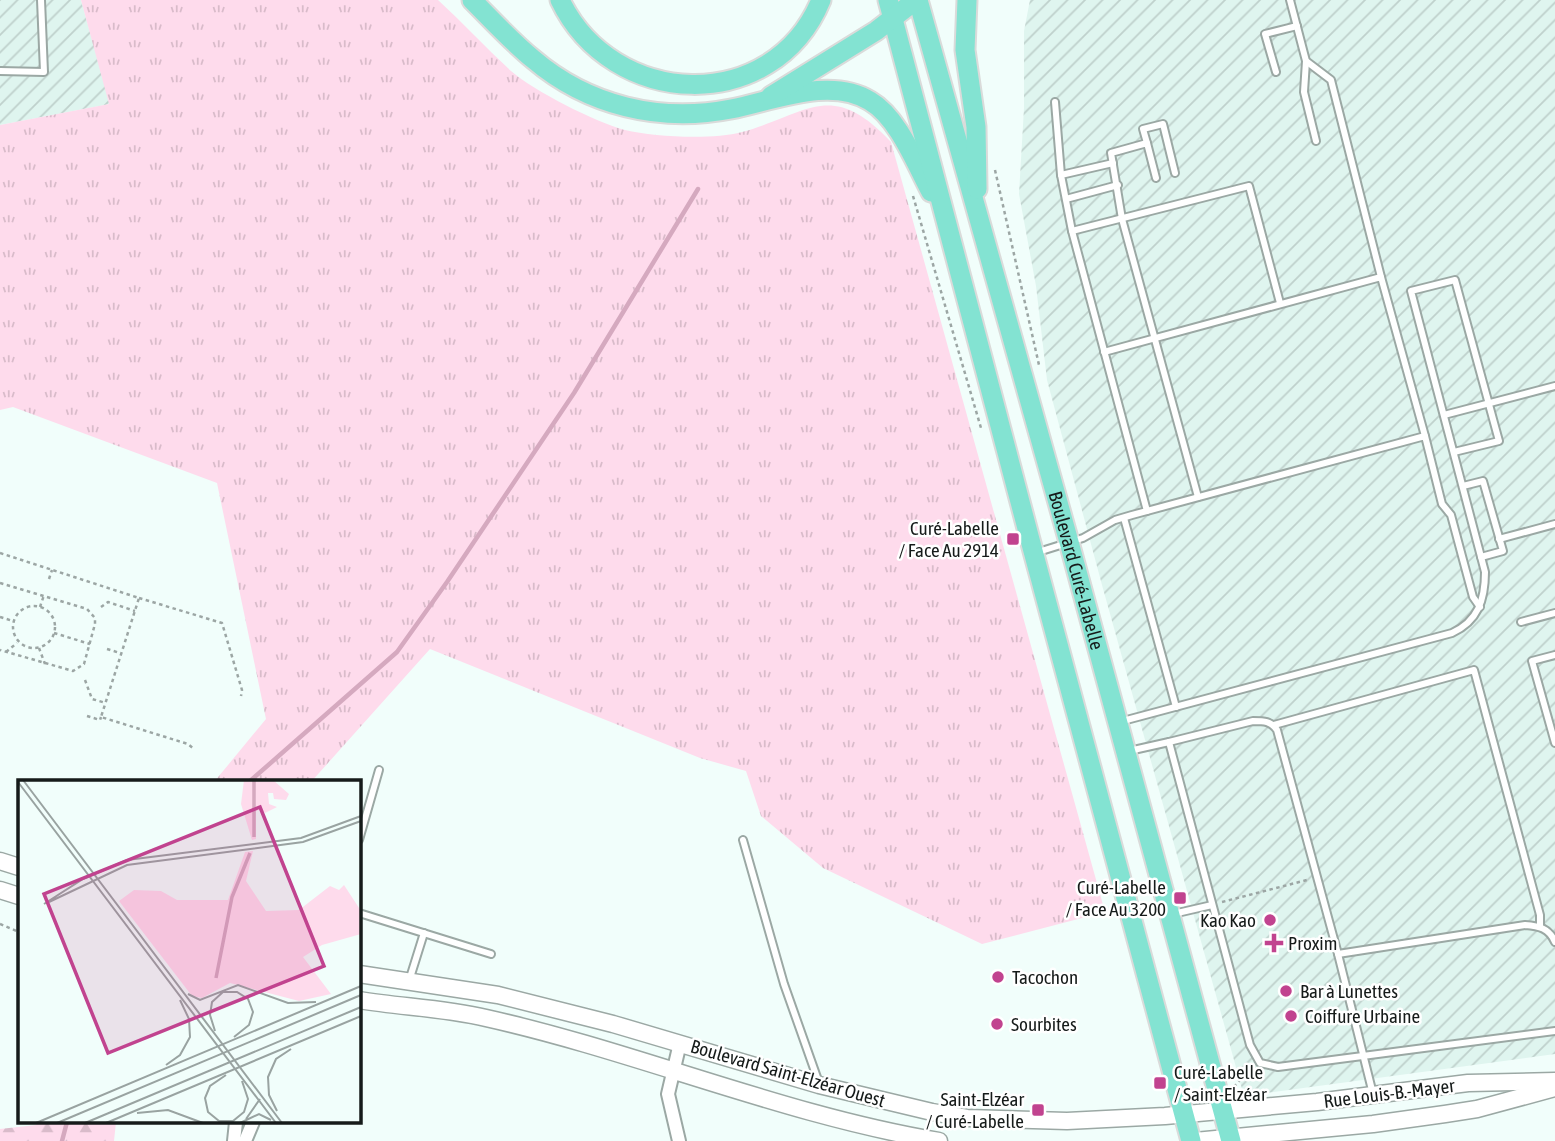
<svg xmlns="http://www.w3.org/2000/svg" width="1555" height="1141" viewBox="0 0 1555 1141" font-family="'Asap Condensed',sans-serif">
<defs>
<pattern id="industrial-furrows" width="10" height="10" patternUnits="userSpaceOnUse" patternTransform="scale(1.75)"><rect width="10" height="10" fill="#dff5ef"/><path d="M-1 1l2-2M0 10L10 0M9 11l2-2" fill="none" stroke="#bfd1cc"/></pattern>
<pattern id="grass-tufts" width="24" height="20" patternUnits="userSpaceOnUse" patternTransform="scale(1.75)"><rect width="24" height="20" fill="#fedbec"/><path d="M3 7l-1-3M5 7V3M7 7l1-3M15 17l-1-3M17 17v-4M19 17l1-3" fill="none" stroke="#d9bbca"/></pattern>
<pattern id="forest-firs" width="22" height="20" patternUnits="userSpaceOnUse" patternTransform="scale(1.75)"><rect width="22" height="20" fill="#fedbec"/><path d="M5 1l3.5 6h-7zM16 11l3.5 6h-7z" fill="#d9bbca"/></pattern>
</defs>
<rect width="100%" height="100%" fill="#f1fefb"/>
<!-- industrial -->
<g fill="url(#industrial-furrows)">
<polygon points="0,0 81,0 110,104 0,125"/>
<polygon points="1030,0 1555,0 1555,1054 1244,1096 1102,585 1047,380 1036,286 1019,194 1024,108 1024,31"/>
</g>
<!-- grass -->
<path fill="url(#grass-tufts)" d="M81 0H438C463 23 486 48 511 71 534 91 595 122 625 130 655 137 712 140 742 132 808 114 831 78 891 142L1105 912 982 944 823 868 761 816 746 771 700 758 430 649 311 782H214L266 719 217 483 13 407 0 410V125L109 104Z"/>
<!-- forest -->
<polygon fill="url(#forest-firs)" points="38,1122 116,1122 114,1141 0,1141 0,1129 36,1125"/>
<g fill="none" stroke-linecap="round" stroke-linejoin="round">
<!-- stream -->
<g stroke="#d5a9bf" stroke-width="4.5">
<polyline points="249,782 397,652 447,582 574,393 698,189"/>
<polyline points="62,1141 67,1122"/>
</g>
<!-- service casing -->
<g stroke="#9ba8a4" stroke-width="10">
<g id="service">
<polyline points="1290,0 1306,61 1331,80 1381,277"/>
<polyline points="1306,61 1304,92 1316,141"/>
<polyline points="0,71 44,72 41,0"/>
<polyline points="1276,72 1265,34 1297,26"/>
<polyline points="1055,102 1061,175"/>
<polyline points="1147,143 1143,129 1163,124 1175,173"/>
<polyline points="1156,178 1147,143 1111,153 1122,219 1198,497"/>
<polyline points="1066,199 1118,185"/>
<polyline points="1072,231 1061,175 1113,163"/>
<polyline points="1104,352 1381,277 1425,436"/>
<polyline points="1444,415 1555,386"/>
<polyline points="1463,486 1483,481 1503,551 1481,557"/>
<polyline points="1147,511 1072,231 1249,186 1280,303"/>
<polyline points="1124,518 1176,707"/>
<polyline points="1499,539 1555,524"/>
<polyline points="1035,553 1083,538 1115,520 1132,515 1425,436 1442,504 1451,515 1473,597 1480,607"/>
<polyline points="1521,622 1555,613"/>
<polyline points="1555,655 1532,661 1555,743"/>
<path d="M1119 722 1452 633C1478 621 1485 600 1485 572L1411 291 1455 280 1499 441 1454 452"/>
<polyline points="1274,725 1474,670 1540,915 1540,927"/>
<path d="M1169 742 1253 721C1264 721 1271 721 1277 730L1338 954"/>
<polyline points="1129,751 1169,742 1250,1045 1260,1063 1278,1067 1555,1031"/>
<polyline points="359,840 379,770"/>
<polyline points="743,840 784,984 819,1083"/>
<polyline points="359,913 491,954"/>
<polyline points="1173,914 1212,905"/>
<polyline points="409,981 424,933"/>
<path d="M1373 1094 1338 954 1525 925C1539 926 1549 928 1555 942"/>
</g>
</g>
<!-- minor casing -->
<g stroke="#9ba8a4" stroke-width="16">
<g id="minor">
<polyline points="234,1141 236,1122"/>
<polyline points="245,1141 253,1122"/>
<polyline points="679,1141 668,1094 680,1043"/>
</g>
</g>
<!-- tertiary casing -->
<g stroke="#9ba8a4" stroke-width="19">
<g id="tertiary">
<polyline points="0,861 19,867"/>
<polyline points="0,890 19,896"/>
<polyline points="359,974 498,995 613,1024 819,1085 932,1112 967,1118 1067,1121 1165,1116 1317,1102 1468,1083 1555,1081"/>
<path d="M359 1000C401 1007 444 1008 486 1018 638 1052 784 1115 939 1141"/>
<polyline points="1195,1141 1373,1124 1445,1114 1477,1109 1555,1088"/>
</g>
</g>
<!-- primary casing -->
<g stroke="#dadbda" stroke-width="23">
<g id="primary">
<path d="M472 0C492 20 511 41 533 59 588 106 660 123 731 109 773 101 830 76 870 101 898 117 916 164 931 192"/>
<path d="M560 0C612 109 773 116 821 0"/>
<polyline points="888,0 1029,536 1191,1141"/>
<path id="s1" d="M918 0 1069 542 1231 1141"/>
<polyline points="967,0 965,50 976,127 977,189"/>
<polyline points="771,96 876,31 916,0"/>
</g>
</g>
<!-- path -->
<g stroke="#9ca6a4" stroke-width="2.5" stroke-dasharray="3.5 3.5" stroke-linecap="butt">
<polyline points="995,170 1039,365"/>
<polyline points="913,196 981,428"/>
<polyline points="0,553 139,598 101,717 188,744 194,749"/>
<polyline points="49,579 52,570"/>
<polyline points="0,583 87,609 95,618 95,624 84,664 73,671 0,650"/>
<polyline points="139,598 222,623 242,690 241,696"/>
<circle cx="34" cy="627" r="21"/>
<polyline points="40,607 44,595"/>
<polyline points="101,607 108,602 135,611"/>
<polyline points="0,617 13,621"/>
<polyline points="54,633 90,644"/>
<polyline points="39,648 45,664"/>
<polyline points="107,649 120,653"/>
<polyline points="6,652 17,643"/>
<polyline points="85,680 92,699 106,703"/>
<polyline points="87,716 100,720 101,717"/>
<polyline points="1222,902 1307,880"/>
<polyline points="0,924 19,932"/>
<polyline points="1234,1087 1250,1068"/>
</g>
<!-- service -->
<use href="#service" stroke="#fff" stroke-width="6"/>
<!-- minor -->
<use href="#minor" stroke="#fff" stroke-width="12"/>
<!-- tertiary -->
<use href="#tertiary" stroke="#fff" stroke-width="16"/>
<!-- primary -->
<use href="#primary" stroke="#83e3d2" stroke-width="19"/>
</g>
<!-- markers -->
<g fill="#c1438f" stroke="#fff" stroke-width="2.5">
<rect x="1006" y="532" width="14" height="14" rx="3.5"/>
<rect x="1173" y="891" width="14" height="14" rx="3.5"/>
<circle cx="1270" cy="920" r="7"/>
<path d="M1270.5 932.5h7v7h7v7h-7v7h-7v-7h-7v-7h7z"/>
<circle cx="998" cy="977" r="7"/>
<circle cx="1286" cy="991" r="7"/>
<circle cx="1291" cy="1016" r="7"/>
<circle cx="997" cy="1024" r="7"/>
<rect x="1153" y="1076" width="14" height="14" rx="3.5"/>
<rect x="1031" y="1103" width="14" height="14" rx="3.5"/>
</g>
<g text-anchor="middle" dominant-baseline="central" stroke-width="5" stroke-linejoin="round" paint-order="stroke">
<!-- poi labels -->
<g font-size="19" fill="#161b1a" stroke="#fff" text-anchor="start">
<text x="999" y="528" text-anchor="end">Curé-Labelle<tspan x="999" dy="22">/ Face Au 2914</tspan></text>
<text x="1166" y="887" text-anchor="end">Curé-Labelle<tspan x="1166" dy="22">/ Face Au 3200</tspan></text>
<text x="1256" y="920" text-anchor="end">Kao Kao</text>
<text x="1288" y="943">Proxim</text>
<text x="1012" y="977">Tacochon</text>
<text x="1300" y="991">Bar à Lunettes</text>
<text x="1305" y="1016">Coiffure Urbaine</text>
<text x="1011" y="1024">Sourbites</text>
<text x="1174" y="1072">Curé-Labelle<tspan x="1174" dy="22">/ Saint-Elzéar</tspan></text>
<text x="1024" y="1099" text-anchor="end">Saint-Elzéar<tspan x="1024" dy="22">/ Curé-Labelle</tspan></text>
</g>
<!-- street labels -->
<g font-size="19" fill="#161b1a" stroke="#fff">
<text stroke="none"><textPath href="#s1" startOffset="592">Boulevard Curé-Labelle</textPath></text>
<text transform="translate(788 1073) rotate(16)">Boulevard Saint-Elzéar Ouest</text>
<text transform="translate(1389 1093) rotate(-7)">Rue Louis-B.-Mayer</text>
</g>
</g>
<!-- overview -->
<g transform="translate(18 780)">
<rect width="343" height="343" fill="#f1fefb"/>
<path d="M235 71 228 101 248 131 281 130 312 106 321 110 326 105 343 131V154L304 165 285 177 313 214 281 221 212 203 184 218 174 216 101 121 116 110 143 111 159 120H210L227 72Z" fill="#fedbec"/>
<path d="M226 0H255L271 14 268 20 256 19 255 13H250L251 24 259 27 247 33 243 29 238 31V59L234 60 223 24Z" fill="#fedbec"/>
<path fill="none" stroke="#d5a9bf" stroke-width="3.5" d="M236 0V57M198 198 214 117 232 73"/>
<path fill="none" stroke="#99a3a1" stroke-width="2" d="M5 0 264 343M0 2 258 343M31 122 109 85 285 62 343 41M26 124 65 99 109 80 283 58 343 36M170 214 182 220 220 205 270 223 298 222M197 251 192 235 194 222 205 212H219L230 219 235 232 231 245 216 257M148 285 162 275 172 257 171 239 162 220M208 295 192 306 187 318 190 332 201 341H215L226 332 230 319 224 301M259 331 251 315 250 297 258 279 273 269M119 333 150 330 185 343M228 339 242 319M18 343 343 206M39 343 343 215M67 343 343 227M88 343 343 236M222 343 241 334 253 340"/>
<path fill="#c1438f" fill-opacity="0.15" stroke="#c1438f" stroke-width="3.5" d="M242 27 306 186 90 273 26 114Z"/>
<rect width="343" height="343" fill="none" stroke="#161b1a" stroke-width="3.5"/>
</g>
</svg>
